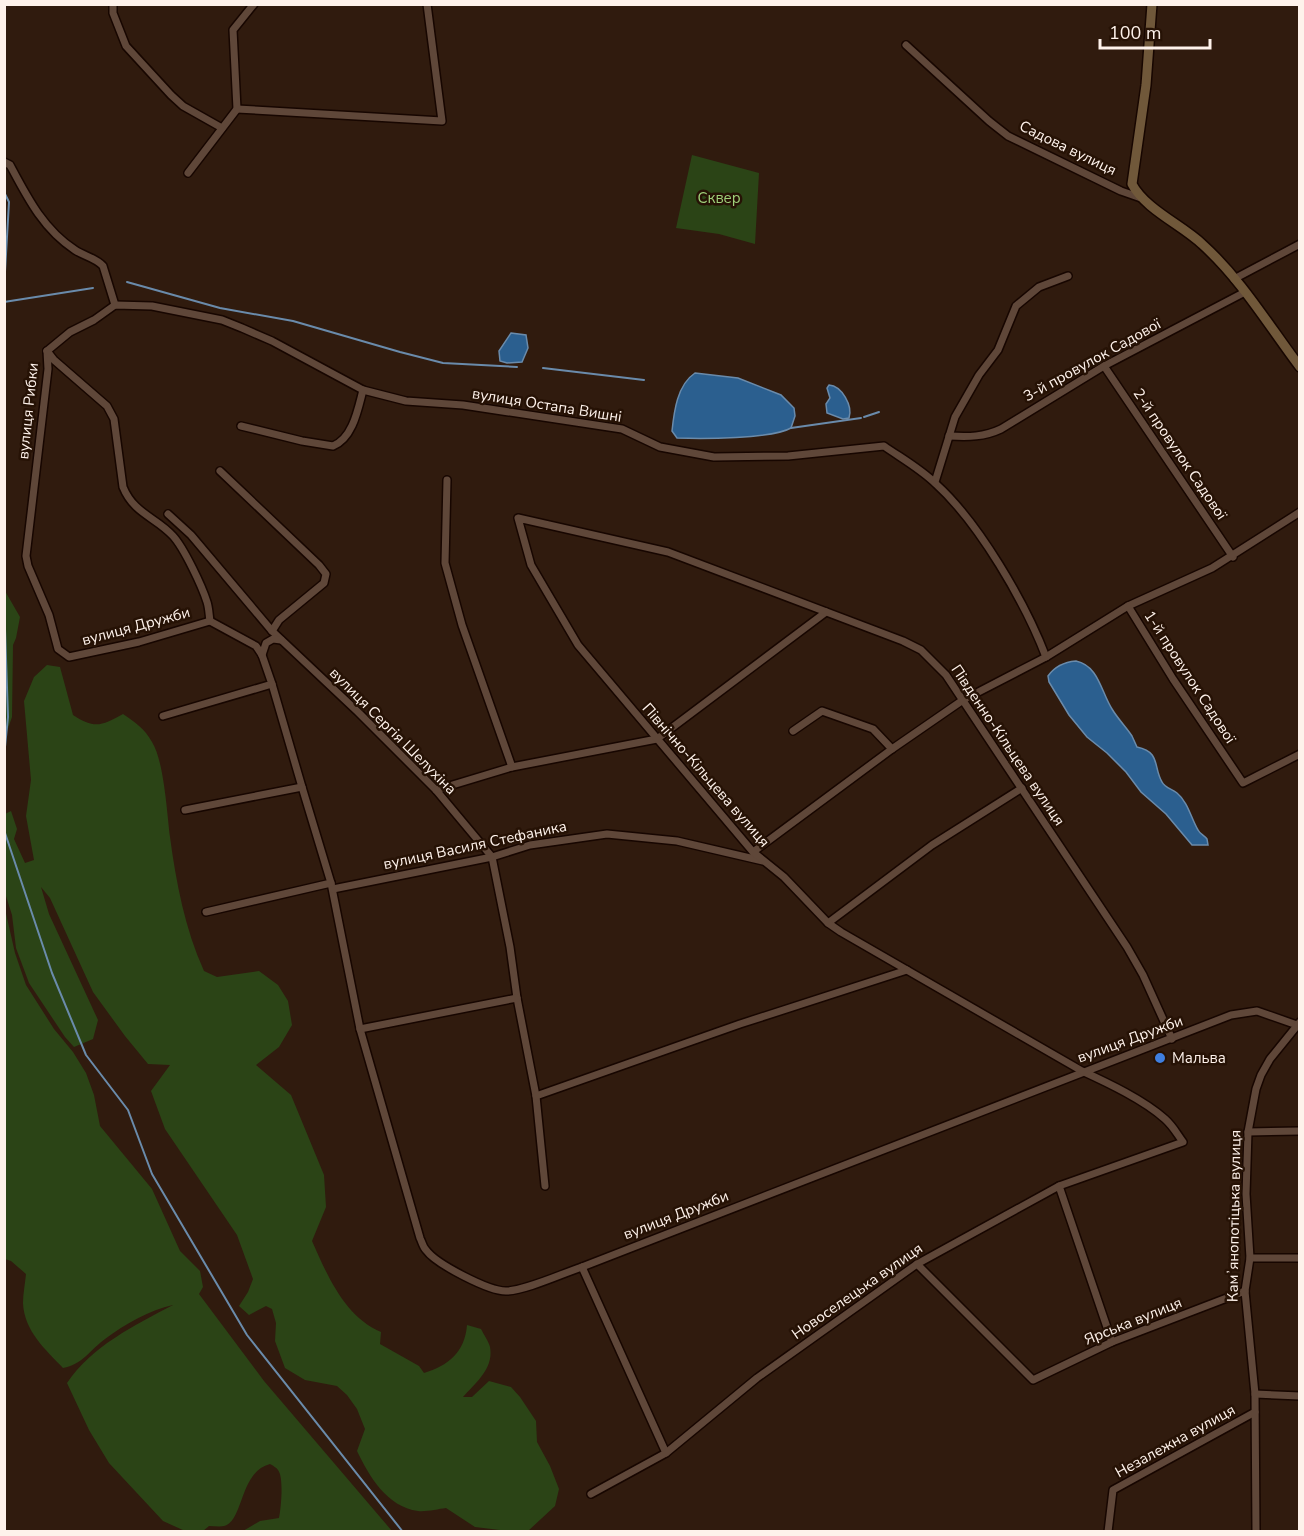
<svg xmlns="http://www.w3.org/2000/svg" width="1304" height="1536" viewBox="0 0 1304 1536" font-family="'Nunito Sans',sans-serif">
<rect width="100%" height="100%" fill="#301b0e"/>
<!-- green -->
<g fill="#2b4416">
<polygon points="692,155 759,173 755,244 719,234 676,228"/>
<polygon points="5,591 20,617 16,638 13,645 12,717 5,737"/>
<path d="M47 665 60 667 73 715C94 729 102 726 123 714 135 722 145 729 152 742 164 761 167 813 170 837 176 882 185 929 204 971L217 977 259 971 278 985 288 1001 292 1025 279 1047 256 1065 291 1095 324 1175 326 1207 312 1241C327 1275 345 1317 381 1332L380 1344 419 1366 424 1373C448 1366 465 1352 467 1325L481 1329C484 1335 489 1342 490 1347 494 1369 475 1383 463 1397H472L489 1381 511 1387 520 1397 536 1421 537 1442 550 1466 559 1489 555 1506 528 1531H508L475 1527 446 1508C438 1509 426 1512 418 1511 387 1507 369 1476 357 1451L365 1429 357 1409 347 1395 337 1386 305 1380 285 1368 275 1341 276 1323 272 1309 266 1306 249 1315 239 1306 248 1292 253 1279 237 1235 165 1129 151 1091 170 1065 148 1064 125 1036 93 992 50 898 41 887 49 914 98 1020 93 1039 74 1047 65 1037 29 983 16 948 12 915 5 893V814L11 811 17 829 14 839 25 863 34 860 26 816 31 780 24 701 34 677Z"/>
<path d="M5 909 15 953 26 985 54 1029 73 1052 86 1073 94 1095 100 1126 152 1189 180 1251 200 1271 203 1287 199 1294 264 1381 392 1531H243L260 1521 279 1518C281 1509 284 1477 278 1470 277 1468 272 1465 270 1464 239 1472 244 1521 224 1526 220 1527 214 1526 209 1526L203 1531H185L163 1521 109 1463 89 1430 67 1383C92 1346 135 1325 173 1305 150 1310 125 1324 105 1339 91 1349 82 1365 63 1368 46 1350 24 1331 23 1303 23 1294 25 1284 26 1274L11 1261 5 1259Z"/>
</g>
<!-- water -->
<g fill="#2b5f8f" stroke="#6a8bab" stroke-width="1.5">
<polygon points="511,333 526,335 528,348 522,362 507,363 500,361 499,351"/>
<path d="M695 373 738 378 781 395 794 408 795 416 791 428C772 439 701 439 677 438L672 431C674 412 677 385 695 373Z"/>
<path d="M829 385C842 386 853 406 849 418L843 419 827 413 826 404 830 398 827 388Z"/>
<path d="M1076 661C1099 666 1101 692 1112 709 1118 719 1126 727 1132 736L1137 747C1161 752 1153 767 1162 782 1165 788 1172 789 1177 793 1188 802 1191 818 1198 830 1200 834 1204 835 1207 839L1208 845H1192L1166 814 1141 792 1126 772 1107 753 1087 737 1069 715 1049 682 1048 676C1055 666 1064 662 1076 661Z"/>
</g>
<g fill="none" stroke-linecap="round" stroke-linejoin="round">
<!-- stream -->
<g stroke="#6a8bab" stroke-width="2">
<polyline points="4,192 9,202 4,289"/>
<polyline points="127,282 220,308 293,321 400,352 443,363 517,367"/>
<polyline points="4,302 93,288"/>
<polyline points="543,368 644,380"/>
<polyline points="864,417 879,412"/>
<polyline points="791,428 861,418"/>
<polyline points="4,600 8,717 4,757"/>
<polyline points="4,830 52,973 86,1055 128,1110 152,1174 247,1335 403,1532"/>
</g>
<!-- street casing -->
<g stroke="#170600" stroke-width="10">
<g id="street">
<polyline points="113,4 113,13 126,46 171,95 183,106 222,128"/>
<polyline points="906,45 989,121 1008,136 1121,191 1141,198"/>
<polyline points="237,109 442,121 427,4"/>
<path d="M4 162 10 165C27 197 43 229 75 250 84 256 96 258 103 266L115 305"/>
<polyline points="188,173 237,109 233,30 254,4"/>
<polyline points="1234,279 1300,244"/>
<polyline points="47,351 48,369 26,556 28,566 49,615 58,649 69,657 139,642 210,621 256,646 262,655 272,684 163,716"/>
<path d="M47 351 70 332 94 320 115 305 152 306 222 320 242 328 272 341 363 390C358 409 353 438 333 446L302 441 241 426"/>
<path d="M47 351 54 360 107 406 114 419 123 487C134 514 156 517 173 536 184 548 202 586 207 602 209 608 209 615 210 621"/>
<polyline points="1104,366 1233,557"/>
<path d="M363 390 406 401 463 405 622 429 660 447 714 457 788 456 884 446C901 458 921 469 936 484 979 523 1025 602 1046 657"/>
<path d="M949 436C969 437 984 437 1001 429L1104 366 1245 292"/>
<polyline points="220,471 319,565 326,574 324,583 279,620 272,631"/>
<polyline points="447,480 445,563 462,625 512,767"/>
<polyline points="935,482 955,417 979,375 998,350 1016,306 1039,287 1068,276"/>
<polyline points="168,514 191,535 272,631 358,712 436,790 492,857 510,947 517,998 536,1096 545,1186"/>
<polyline points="1128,606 1173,679 1243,783 1300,754"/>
<polyline points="262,655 266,643 273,639 281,640"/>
<polyline points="793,731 822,711 873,729 892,749"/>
<polyline points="436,790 512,767 657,739 826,612"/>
<polyline points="185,810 302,787 272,684"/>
<polyline points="753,852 892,749 963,700 1046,657 1128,606 1212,568 1300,512"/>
<path d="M331 883 360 1029 420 1238C422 1242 423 1247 426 1250 436 1264 490 1292 507 1291 527 1290 561 1274 582 1267L1231 1015 1257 1011 1297 1025"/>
<polyline points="333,889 492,857 530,845 607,834 677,841 763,861"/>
<polyline points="206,912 331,883 302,787"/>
<polyline points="828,923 932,845 1022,788"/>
<polyline points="360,1029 517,998"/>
<polyline points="536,1096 740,1024 907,970"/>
<polyline points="1248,1132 1300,1131"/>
<polyline points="1059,1186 1112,1342"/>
<polyline points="1250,1258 1300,1258"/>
<polyline points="917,1264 1033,1380 1112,1342 1245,1291"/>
<polyline points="582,1267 666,1453"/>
<polyline points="1255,1394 1300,1396"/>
<path d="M591 1494 666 1453 757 1378 917 1264 1059 1186 1183 1142C1177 1134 1173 1126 1165 1119 1144 1100 1108 1083 1082 1071L841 932 828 923 784 877 753 852 578 645 531 565 518 518 668 552 903 641 921 650 946 675 1127 947 1143 975 1172 1039"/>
<polyline points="1108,1532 1113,1490 1255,1412"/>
<polyline points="1256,1532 1255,1394 1245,1291 1250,1258 1246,1194 1248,1132 1256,1089 1261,1075 1270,1059 1300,1022"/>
</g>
</g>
<!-- secondary casing -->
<g stroke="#170600" stroke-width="12">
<path id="secondary" d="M1152 4 1146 85 1132 184C1145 209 1182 225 1202 244 1241 279 1269 326 1300 367"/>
</g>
<!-- street -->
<use href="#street" stroke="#5f4739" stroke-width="7"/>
<!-- secondary -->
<use href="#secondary" stroke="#70583a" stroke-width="9"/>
</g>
<!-- markers -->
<circle fill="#3f7fe0" stroke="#261205" stroke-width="2" cx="1160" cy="1058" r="6"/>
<g text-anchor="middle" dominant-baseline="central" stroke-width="5" stroke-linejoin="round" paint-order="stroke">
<!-- street labels -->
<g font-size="15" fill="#fef2eb" stroke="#261205">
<text transform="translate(1068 148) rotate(26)">Садова вулиця</text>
<text transform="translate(1092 360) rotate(-29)">3-й провулок Садової</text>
<text transform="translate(547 405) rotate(9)">вулиця Остапа Вишні</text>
<text transform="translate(28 411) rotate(-84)">вулиця Рибки</text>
<text transform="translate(1180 454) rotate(56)">2-й провулок Садової</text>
<text transform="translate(136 626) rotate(-15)">вулиця Дружби</text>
<text transform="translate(1190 677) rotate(57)">1-й провулок Садової</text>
<text transform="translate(393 731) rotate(45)">вулиця Сергія Шелухіна</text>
<text transform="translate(1008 745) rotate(56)">Південно-Кільцева вулиця</text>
<text transform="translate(706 775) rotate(49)">Північно-Кільцева вулиця</text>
<text transform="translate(475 845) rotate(-12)">вулиця Василя Стефаника</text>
<text transform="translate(1130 1039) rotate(-20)">вулиця Дружби</text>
<text transform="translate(676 1215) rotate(-21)">вулиця Дружби</text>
<text transform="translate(1234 1216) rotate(-89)">Камʼянопотіцька вулиця</text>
<text transform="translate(857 1291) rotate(-35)">Новоселецька вулиця</text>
<text transform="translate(1133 1321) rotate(-22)">Ярська вулиця</text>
<text transform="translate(1175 1441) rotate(-29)">Незалежна вулиця</text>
</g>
<!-- park labels -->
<g font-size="15" fill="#9fd07a" stroke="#261205">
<text x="719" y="198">Сквер</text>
</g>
<!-- poi labels -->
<g font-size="15" fill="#fef2eb" stroke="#261205" text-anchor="start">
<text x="1172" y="1058">Мальва</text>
</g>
</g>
<!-- border -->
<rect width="1304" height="1536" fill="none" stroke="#fef2eb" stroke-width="12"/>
<!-- scale -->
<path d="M1100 39v9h110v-9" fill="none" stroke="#fef2eb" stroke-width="3"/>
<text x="1109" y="39" font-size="18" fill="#fef2eb" stroke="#261205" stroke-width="4.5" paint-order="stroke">100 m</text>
</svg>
